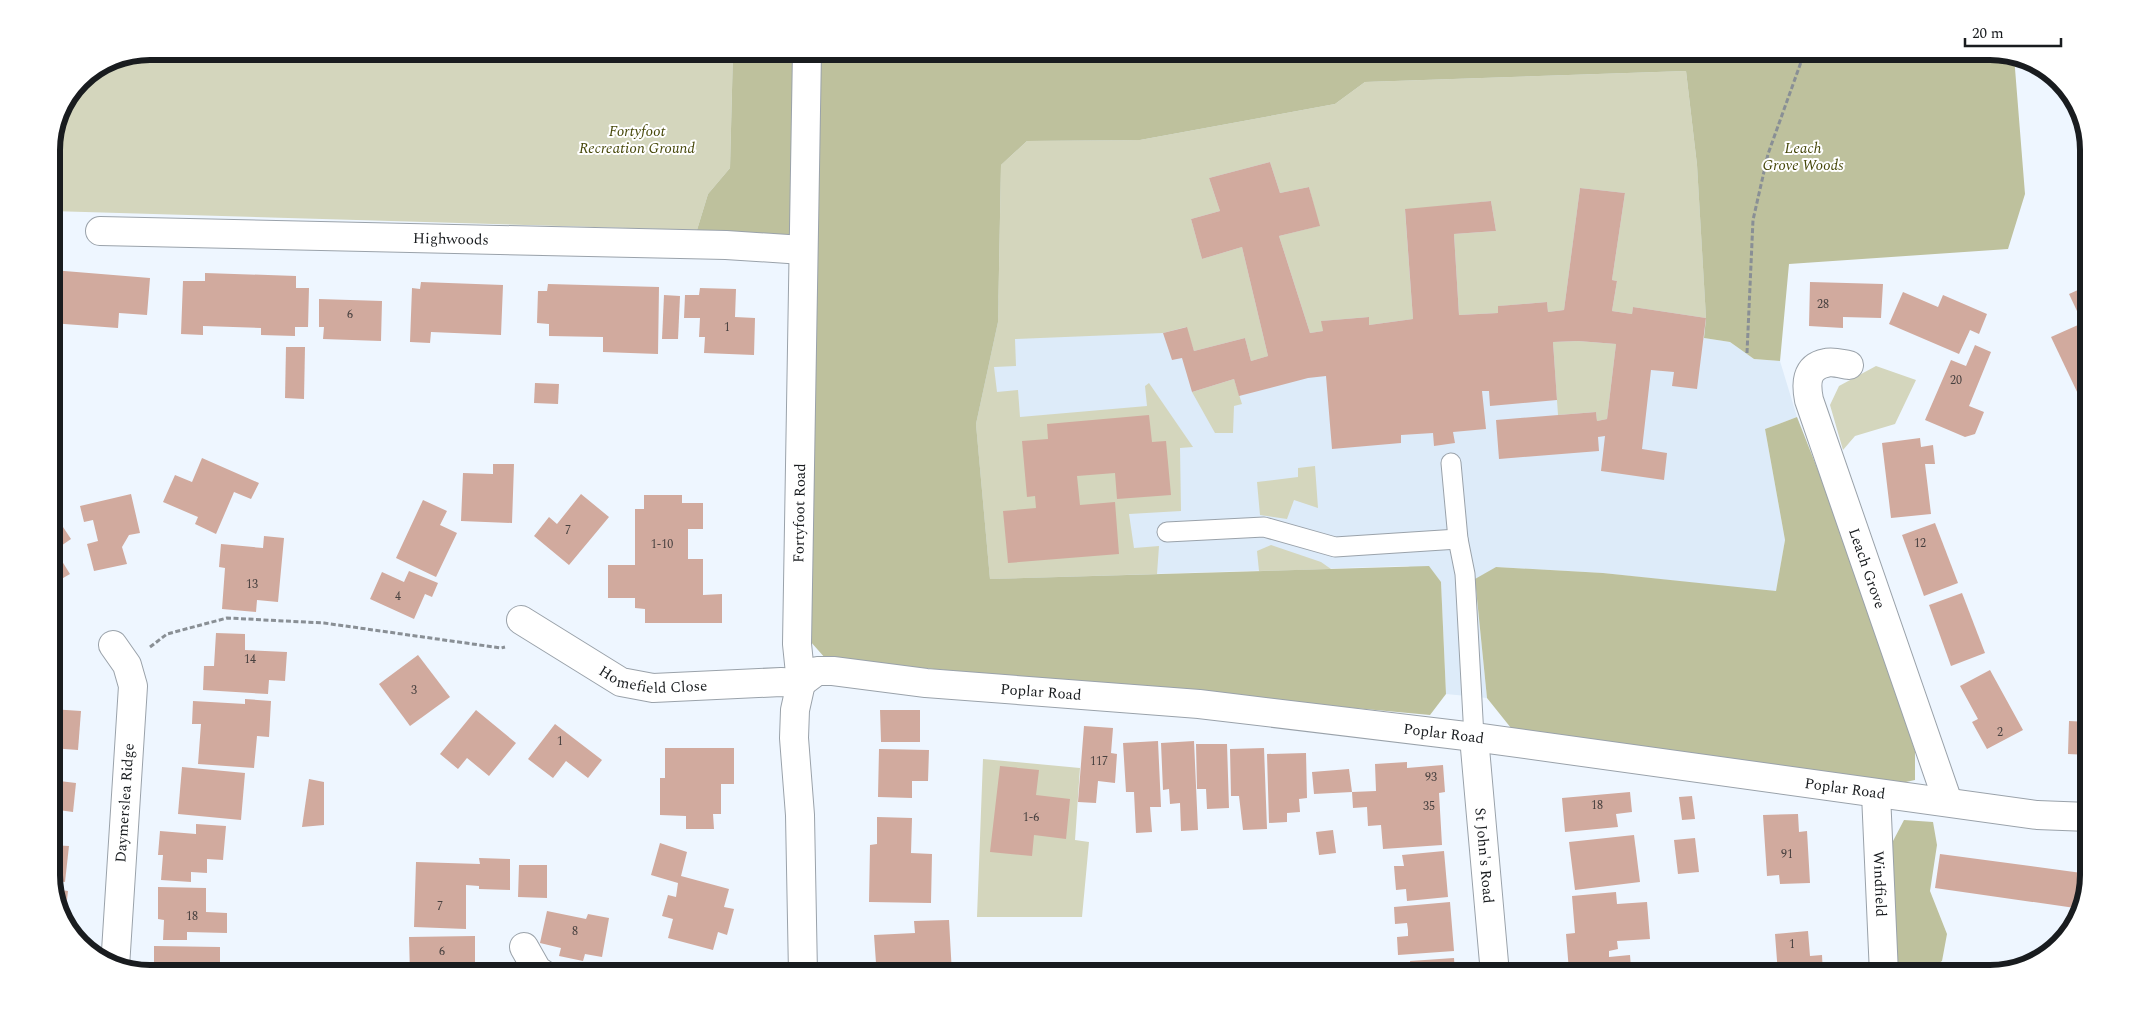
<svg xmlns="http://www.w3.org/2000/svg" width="2140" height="1025" viewBox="0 0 2140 1025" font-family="Spectral,serif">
<rect width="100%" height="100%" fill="#eef6ff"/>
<!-- built -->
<polygon fill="#ddebf9" points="1140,140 1697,165 1706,318 1704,338 1730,342 1754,359 1780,361 1797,417 1765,429 1785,540 1776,592 1603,573 1496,567 1475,580 1487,698 1446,694 1441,582 1408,566 990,579 976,424 1027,141"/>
<!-- green -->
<g fill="#d4d6bd">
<polygon points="151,51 733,51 730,168 708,194 697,230 51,211 51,144 59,112 81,80 113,59"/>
<polygon points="1686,71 1697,165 1706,318 1633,307 1632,314 1612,311 1617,281 1612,280 1625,193 1580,188 1564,310 1548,312 1547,302 1499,306 1498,313 1459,315 1454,234 1496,231 1491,201 1405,210 1413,319 1369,325 1368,317 1322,321 1323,331 1310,333 1279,236 1319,226 1309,187 1280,193 1270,162 1209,178 1220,211 1191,219 1202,259 1242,247 1268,356 1251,361 1245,338 1194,351 1186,327 1163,333 1015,339 1016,366 994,367 997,392 1018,390 1020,417 1147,406 1145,386 1149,383 1193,447 1180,448 1181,511 1129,514 1134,548 1159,546 1157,574 990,579 976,424 998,322 1001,165 1027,141 1140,140 1335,104 1365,82"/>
<polygon points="1578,341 1616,344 1607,419 1597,421 1596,412 1558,415 1553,342"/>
<polygon points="1876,366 1916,380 1895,424 1855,436 1843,450 1830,405 1839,386"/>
<polygon points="1234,379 1242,404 1234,406 1233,433 1215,433 1192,392"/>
<polygon points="1315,466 1318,508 1294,500 1287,519 1260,515 1257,482 1298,477 1298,468"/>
<polygon points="1271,545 1321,562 1331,569 1259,571 1257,551"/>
<polygon points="983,759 1080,768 1075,840 1089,842 1082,917 977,917"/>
</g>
<!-- forest -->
<g fill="#bec19d">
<polygon points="733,51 1989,51 2014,56 2025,194 2008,249 1789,264 1780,361 1754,359 1730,342 1704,338 1706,318 1697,165 1686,71 1365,82 1335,104 1140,140 1027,141 1001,165 998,322 976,424 990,579 1429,566 1441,582 1446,694 1430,715 826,659 810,641 818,239 697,230 708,194 730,168"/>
<polygon points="1797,417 1854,562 1915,751 1915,780 1892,785 1511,728 1487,698 1475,579 1496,567 1603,573 1776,591 1785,540 1765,429"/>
<path d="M1904 820 1933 822 1937 845 1930 891 1947 934 1942 961C1918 975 1920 979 1897 961L1892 843Z"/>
</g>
<!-- building -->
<g fill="#d1aa9e">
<polygon points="1270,162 1280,193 1309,187 1320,226 1279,236 1310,333 1323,331 1321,321 1369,317 1369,325 1413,319 1405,209 1491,201 1496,231 1454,234 1459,315 1498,313 1498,306 1547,302 1548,312 1564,310 1580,188 1625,193 1612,280 1617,281 1612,311 1632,314 1633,307 1706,318 1697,389 1672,386 1674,372 1651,370 1642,449 1667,453 1664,480 1601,471 1605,436 1598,437 1599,451 1499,459 1496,420 1596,412 1597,421 1607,419 1616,344 1578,341 1553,342 1557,400 1490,406 1489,391 1482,391 1486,429 1453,432 1455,443 1434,446 1433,433 1401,435 1401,443 1332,449 1326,376 1308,378 1239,396 1234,379 1192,392 1182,358 1172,360 1163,333 1187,327 1194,351 1245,338 1251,361 1268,356 1242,247 1202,259 1191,219 1220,211 1209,178"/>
<polygon points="52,270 150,278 147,315 119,313 118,328 51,323"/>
<polygon points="205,273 296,276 296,288 309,288 308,327 295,327 295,336 261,335 261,328 203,326 203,335 181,334 183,281 205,281"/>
<polygon points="421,282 503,285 501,335 431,332 430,343 410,342 412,288 420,289"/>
<polygon points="1810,282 1883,284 1881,318 1843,317 1843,328 1809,326"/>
<polygon points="548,284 659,287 658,354 603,352 603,337 549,336 549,324 537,323 538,291 547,291"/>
<polygon points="2089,285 2089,324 2084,326 2069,294"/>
<polygon points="700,288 736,289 735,317 755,318 754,355 704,353 705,337 699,337 700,318 684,318 685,295 699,295"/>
<polygon points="1903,292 1938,307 1943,295 1987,314 1979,334 1970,330 1959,354 1889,324"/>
<polygon points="664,295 680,296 678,339 662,339"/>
<polygon points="319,299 382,301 381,341 323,339 324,327 319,327"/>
<polygon points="2078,325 2089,347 2089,417 2051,337"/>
<polygon points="1975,345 1991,352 1969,406 1984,412 1975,434 1965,437 1925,420 1951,360 1966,366"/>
<polygon points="286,347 305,347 304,399 285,398"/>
<polygon points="535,383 559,384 558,404 534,403"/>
<polygon points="1149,415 1152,442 1166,441 1171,495 1117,499 1115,473 1077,476 1080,505 1115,502 1119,554 1008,563 1003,511 1036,508 1035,496 1027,497 1022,441 1048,439 1047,424"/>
<polygon points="1920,438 1921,447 1933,445 1935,464 1925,464 1931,514 1891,518 1882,443"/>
<polygon points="202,458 259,483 251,499 234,492 216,534 195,524 198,517 163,502 175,475 192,482"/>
<polygon points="493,464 514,464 512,523 461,521 463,473 493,474"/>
<polygon points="131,494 140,533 129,535 122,547 127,564 94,571 87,544 98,541 93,520 84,522 80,506"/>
<polygon points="581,494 609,517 569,565 534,536 549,517 557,524"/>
<polygon points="644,495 682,495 682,503 703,503 703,529 688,529 688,559 703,559 703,595 722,594 722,623 645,623 645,609 635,608 635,598 608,598 608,565 635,565 635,509 644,509"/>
<polygon points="423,500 447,511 440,525 457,533 436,577 396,558"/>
<polygon points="51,509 71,539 55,550 70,574 51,585"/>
<polygon points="1935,523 1958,583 1924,596 1902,535"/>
<polygon points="264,536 284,538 278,602 257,600 256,612 222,609 225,568 219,567 221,544 263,548"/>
<polygon points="409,571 438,583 432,597 425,594 414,619 370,599 382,572 404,582"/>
<polygon points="1962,593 1985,653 1951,666 1929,605"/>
<polygon points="216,633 245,634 245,650 287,652 285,681 269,680 268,694 203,690 204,666 214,666"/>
<polygon points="418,655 450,697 410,726 379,684"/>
<polygon points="1990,670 2023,730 1987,749 1972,722 1978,719 1960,686"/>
<polygon points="245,699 271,701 269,737 257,736 254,768 198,764 201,724 192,724 193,701 245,704"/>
<polygon points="51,709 81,711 78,750 51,748"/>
<polygon points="476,710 516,743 489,776 467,758 458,769 440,754"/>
<polygon points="880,710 920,710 920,742 881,742"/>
<polygon points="2069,721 2089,722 2089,755 2068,754"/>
<polygon points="555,724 602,760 588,778 566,761 553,778 528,759"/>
<polygon points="1084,726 1113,728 1111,753 1117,754 1115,783 1098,781 1096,803 1078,802"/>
<polygon points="1158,741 1161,807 1150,807 1152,832 1136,833 1134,792 1126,792 1123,743"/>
<polygon points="1194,741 1198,830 1181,831 1180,803 1170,804 1169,789 1163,790 1161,743"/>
<polygon points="1196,744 1227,744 1229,808 1207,809 1206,789 1197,789"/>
<polygon points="665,748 734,748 734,784 721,784 721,814 713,814 714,829 686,829 686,816 660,815 660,778 665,778"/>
<polygon points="1264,748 1267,829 1243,830 1239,796 1231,796 1230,749"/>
<polygon points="879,749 929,750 928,781 912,781 912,798 878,797"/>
<polygon points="1306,753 1307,798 1299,799 1300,812 1287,813 1287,822 1269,823 1267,754"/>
<polygon points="51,759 54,760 53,772 51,772"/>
<polygon points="1407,762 1407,768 1443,765 1445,792 1439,793 1442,845 1383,849 1381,825 1368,826 1367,807 1353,808 1352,792 1376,791 1375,764"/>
<polygon points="1000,766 1039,770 1036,795 1070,799 1066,839 1034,835 1032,856 990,852"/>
<polygon points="182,767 245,773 241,820 178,814"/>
<polygon points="1349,769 1352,792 1314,794 1312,772"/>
<polygon points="309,779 324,782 324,825 302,827"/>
<polygon points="51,780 76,783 73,812 51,809"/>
<polygon points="1630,792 1632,812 1616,814 1618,827 1565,832 1562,798"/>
<polygon points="1692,796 1695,819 1682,820 1679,797"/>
<polygon points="1798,814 1799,832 1807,831 1810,883 1780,884 1779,875 1767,876 1763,815"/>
<polygon points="877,817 912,818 911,853 932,854 931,903 869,902 870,845 877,844"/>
<polygon points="196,824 226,826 223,860 207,859 207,873 191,872 191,882 161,880 163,855 158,855 160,831 196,834"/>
<polygon points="1333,830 1336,853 1319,855 1316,832"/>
<polygon points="1634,835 1640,882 1575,890 1569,842"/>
<polygon points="1695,838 1699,872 1678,874 1674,840"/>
<polygon points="660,843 687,852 681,876 729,889 724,907 734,909 727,935 718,932 713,950 668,938 673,919 662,916 668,895 676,897 678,883 651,875"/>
<polygon points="51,845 69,846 65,882 51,880"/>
<polygon points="1444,851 1448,897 1407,901 1406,889 1396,890 1394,866 1404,866 1402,855"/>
<polygon points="1940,854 2089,874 2082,909 1935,888"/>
<polygon points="479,858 510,859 510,890 479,889 479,886 466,885 466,929 414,927 416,862 480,864"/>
<polygon points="519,865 547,865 547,898 518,897"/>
<polygon points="158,887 206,888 206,912 227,913 227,933 187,932 187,940 163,940 164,920 158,919"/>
<polygon points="55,889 68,891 65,918 64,914"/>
<polygon points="1616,892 1617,904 1647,902 1650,939 1617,941 1618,949 1609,951 1609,957 1630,955 1631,968 1646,967 1646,974 1582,974 1582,971 1569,971 1566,934 1575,933 1572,896"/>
<polygon points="1450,902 1454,951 1398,955 1397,937 1408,936 1408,930 1407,923 1395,924 1394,907"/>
<polygon points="547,911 586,919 588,914 609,918 602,957 585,954 583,961 559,956 561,948 540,943"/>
<polygon points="949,920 952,974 885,974 884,963 876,963 874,935 915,933 914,921"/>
<polygon points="1808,931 1810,956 1822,955 1823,974 1778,974 1775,934"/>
<polygon points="475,936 475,965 466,965 466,974 410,974 409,937"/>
<polygon points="154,946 220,947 220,974 161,974 161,970 154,970"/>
<polygon points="1454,958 1455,974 1393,974 1393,969 1411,968 1410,961"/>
<polygon points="1282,966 1282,974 1264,974 1263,967"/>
</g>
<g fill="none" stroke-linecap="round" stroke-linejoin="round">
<!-- lane casing -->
<g stroke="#9aa2aa" stroke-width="21">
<g id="lane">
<polyline points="1451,463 1458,539 1465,574 1474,737"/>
<polyline points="1167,532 1264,527 1335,547 1458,539"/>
</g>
</g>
<!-- street casing -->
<g stroke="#9aa2aa" stroke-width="30">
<g id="street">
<path id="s1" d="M100 231 726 245 803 250"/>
<path id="s2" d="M1849 365C1842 364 1832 361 1826 363 1805 367 1806 385 1809 400L1948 802"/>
<path id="s3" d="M521 620 621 682 653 688 781 682 801 683"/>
<polyline points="113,645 127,665 133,686 115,967"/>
<path id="s4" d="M801 683 817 671H833L926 683 1199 704 1474 737 2037 815 2089 817"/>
<path id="s5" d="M1474 737 1495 974"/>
<path id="s6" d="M1876 794 1884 974"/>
<polyline points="524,947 537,970 543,974"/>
<path id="s7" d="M803 974 800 815 794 738 795 710 801 683 797 644 807 51"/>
</g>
</g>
<!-- path -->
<g stroke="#898f95" stroke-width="3" stroke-dasharray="5 2.5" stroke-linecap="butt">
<polyline points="1747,353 1753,220 1768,154 1805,51"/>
<polyline points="150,647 167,634 227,618 324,623 501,648 505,647"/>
</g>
<!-- lane -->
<use href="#lane" stroke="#fff" stroke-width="19"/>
<!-- street -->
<use href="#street" stroke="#fff" stroke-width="28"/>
</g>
<g text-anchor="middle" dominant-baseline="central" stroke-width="4" stroke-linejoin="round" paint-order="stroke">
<!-- number labels -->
<g font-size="12" fill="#47403f">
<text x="1823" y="304">28</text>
<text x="350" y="314">6</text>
<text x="727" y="327">1</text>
<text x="1956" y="380">20</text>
<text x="568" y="530">7</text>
<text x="1920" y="543">12</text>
<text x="662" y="544">1-10</text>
<text x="252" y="584">13</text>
<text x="398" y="596">4</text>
<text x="250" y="659">14</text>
<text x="414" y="690">3</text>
<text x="2000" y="732">2</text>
<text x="560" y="741">1</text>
<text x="1099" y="761">117</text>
<text x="1431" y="777">93</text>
<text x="1597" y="805">18</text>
<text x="1429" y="806">35</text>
<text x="1031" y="817">1-6</text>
<text x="1787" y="854">91</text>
<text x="440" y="906">7</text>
<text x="192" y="916">18</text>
<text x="575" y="931">8</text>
<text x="1792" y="944">1</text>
<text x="442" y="951">6</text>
</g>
<!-- park labels -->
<g font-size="15" font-style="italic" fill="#47480a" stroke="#fff">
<text x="637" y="131">Fortyfoot<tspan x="637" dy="17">Recreation Ground</tspan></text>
<text x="1803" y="148">Leach<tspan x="1803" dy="17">Grove Woods</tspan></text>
</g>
<!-- street labels -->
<g font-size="15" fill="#191c1f" stroke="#fff">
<text stroke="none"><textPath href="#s1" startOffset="351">Highwoods</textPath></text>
<text stroke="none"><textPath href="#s7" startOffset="462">Fortyfoot Road</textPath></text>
<text stroke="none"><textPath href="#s2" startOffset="248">Leach Grove</textPath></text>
<text stroke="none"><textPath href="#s3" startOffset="149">Homefield Close</textPath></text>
<text stroke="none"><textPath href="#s4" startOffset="245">Poplar Road</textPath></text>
<text stroke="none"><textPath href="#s4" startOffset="650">Poplar Road</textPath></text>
<text stroke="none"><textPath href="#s4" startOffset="1055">Poplar Road</textPath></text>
<text transform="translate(125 803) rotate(-86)">Daymerslea Ridge</text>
<text stroke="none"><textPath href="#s5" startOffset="119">St John's Road</textPath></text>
<text stroke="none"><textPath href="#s6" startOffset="90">Windfield</textPath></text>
</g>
</g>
<!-- crop -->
<path d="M0 0H2140V1025H0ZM150 60H1990A90 90 0 0 1 2080 150V875A90 90 0 0 1 1990 965H150A90 90 0 0 1 60 875V150A90 90 0 0 1 150 60Z" fill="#fff" fill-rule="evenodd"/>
<path fill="none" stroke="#191c1f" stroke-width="6" d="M150 60H1990A90 90 0 0 1 2080 150V875A90 90 0 0 1 1990 965H150A90 90 0 0 1 60 875V150A90 90 0 0 1 150 60Z"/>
<!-- scale -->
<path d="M1965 38v8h96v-8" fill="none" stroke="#191c1f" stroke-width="2.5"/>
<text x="1972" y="38" font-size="15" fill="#191c1f" stroke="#ffffff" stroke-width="4" paint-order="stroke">20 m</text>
</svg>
